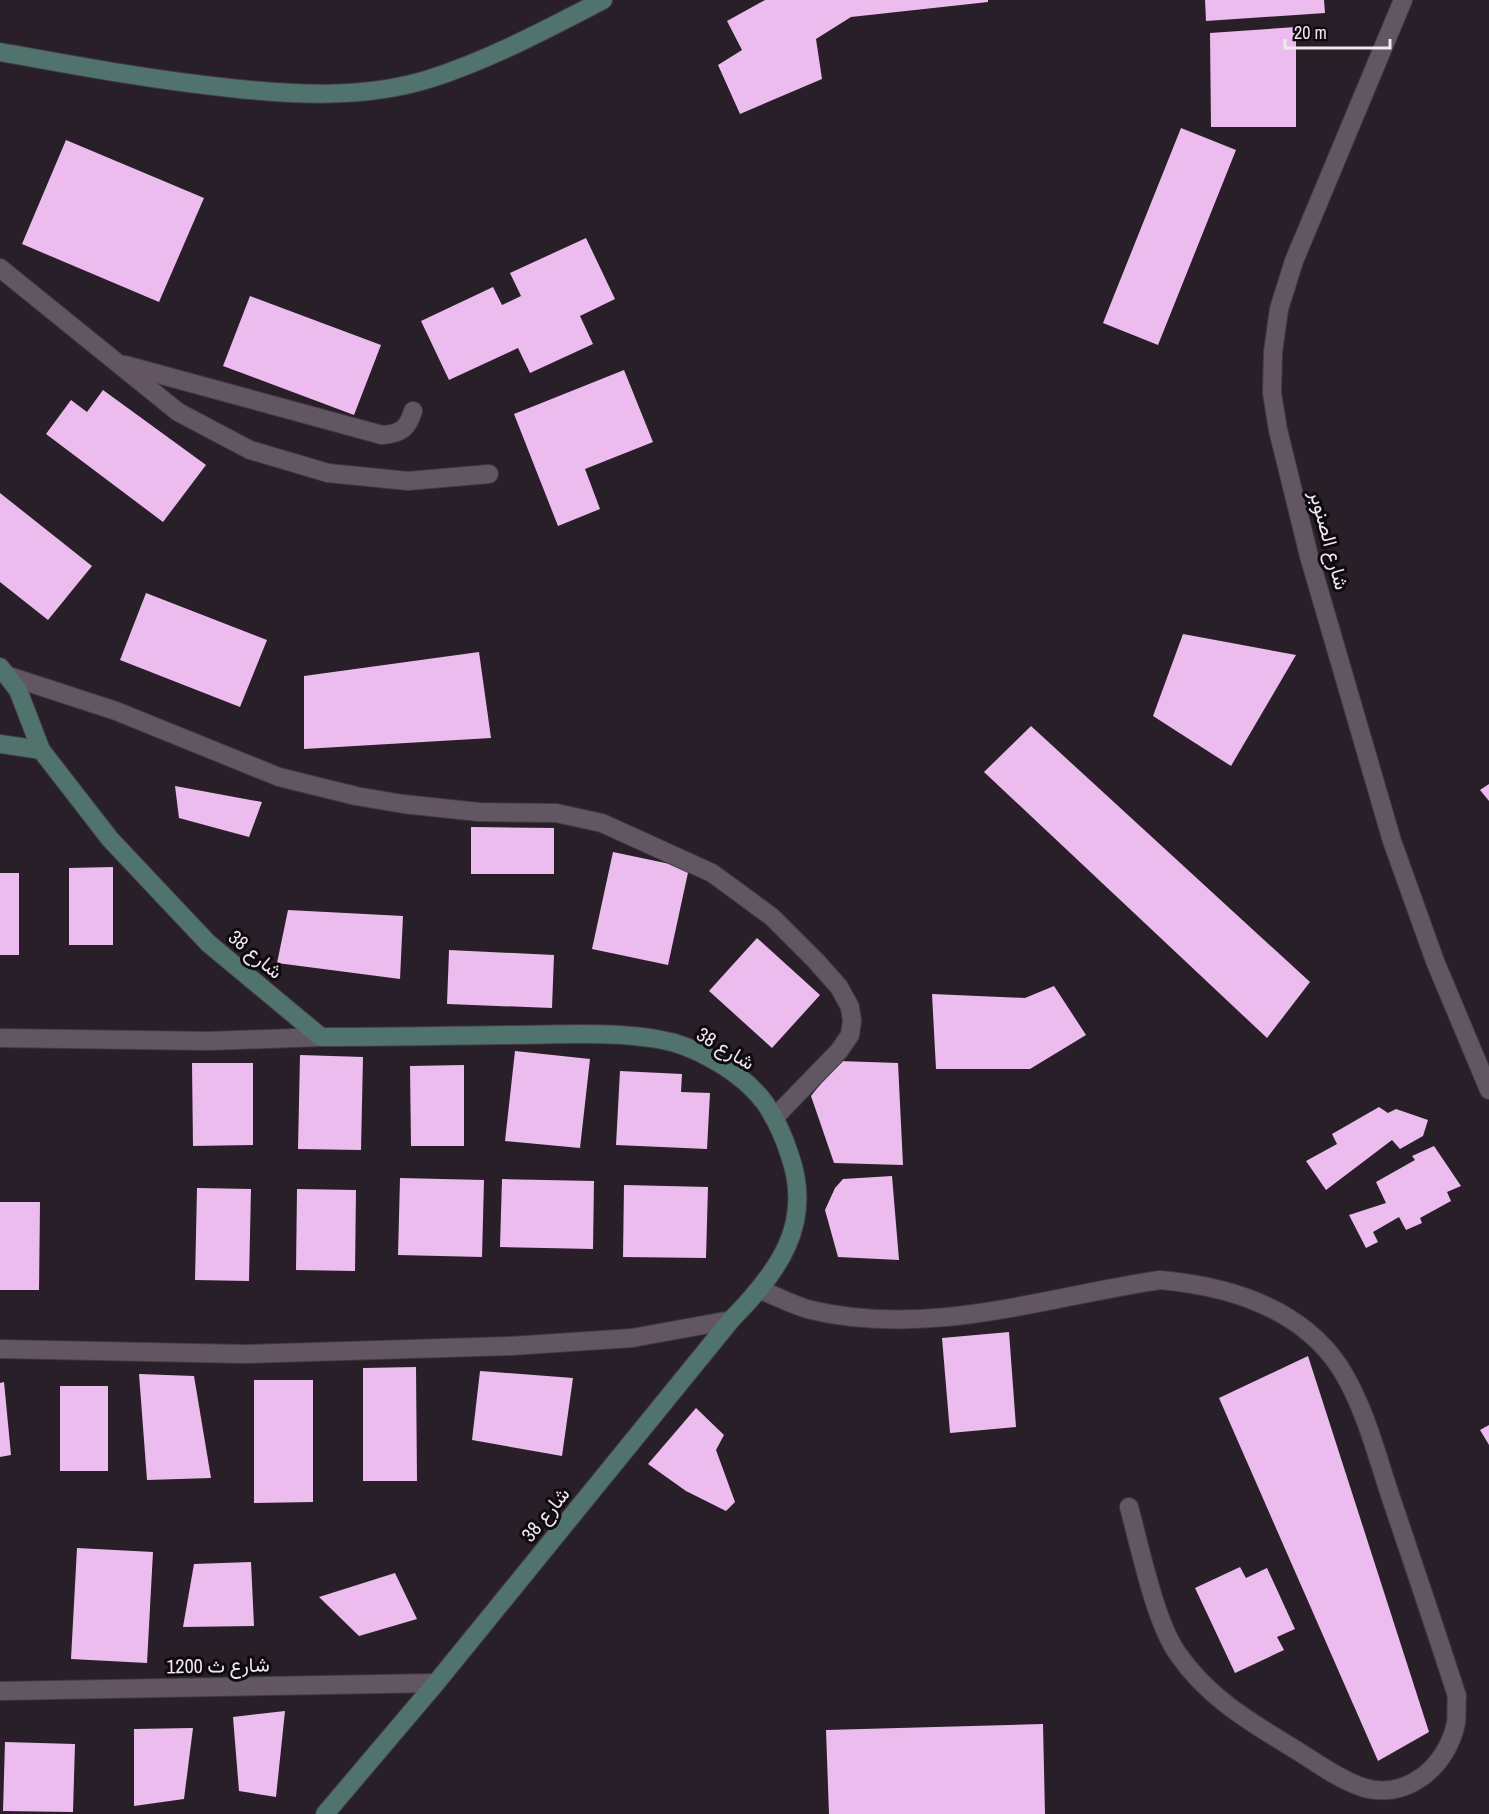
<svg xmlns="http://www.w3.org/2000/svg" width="1489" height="1814" viewBox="0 0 1489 1814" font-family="'Archivo Narrow',Vazirmatn,sans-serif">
<rect width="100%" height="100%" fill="#291f29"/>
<!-- building -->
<g fill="#edbcee">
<polygon points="765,0 988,0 988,2 851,17 816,39 822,79 740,114 718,65 742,50 727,21"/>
<polygon points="1205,0 1324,0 1325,13 1206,21"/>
<polygon points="1296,27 1296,127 1211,127 1210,33"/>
<polygon points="1181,128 1236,150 1158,345 1103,323"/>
<polygon points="66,140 204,198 159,302 22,244"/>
<polygon points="586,238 615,299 580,316 593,344 530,373 518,348 449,380 421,321 493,287 502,305 521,296 510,273"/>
<polygon points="250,296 381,345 354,415 223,366"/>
<polygon points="624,370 653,442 585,469 600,509 558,526 514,414"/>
<polygon points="103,390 206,465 163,522 46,434 71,400 87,412"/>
<polygon points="0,493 92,566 48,620 0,582"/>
<polygon points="146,593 267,640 240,707 120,660"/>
<polygon points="1183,634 1296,655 1231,766 1153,716"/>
<polygon points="479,652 491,738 304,749 304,676"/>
<polygon points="1031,726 1310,982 1267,1038 984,772"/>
<polygon points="1489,784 1489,801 1480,790"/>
<polygon points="175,786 262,802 249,837 179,818"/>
<polygon points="471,827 554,828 554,874 471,874"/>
<polygon points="613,852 689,868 668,965 592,949"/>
<polygon points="113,867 113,945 69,945 69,868"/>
<rect x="0" y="873" width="19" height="82"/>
<polygon points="288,910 403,916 400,979 277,963"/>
<polygon points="757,938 820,995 772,1048 709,991"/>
<polygon points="449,950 554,955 552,1008 447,1004"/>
<polygon points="1054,986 1086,1035 1030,1069 936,1069 932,994 1025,998"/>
<polygon points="515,1051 590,1059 580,1148 505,1141"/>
<polygon points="300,1055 363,1057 361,1150 298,1149"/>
<polygon points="839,1061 898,1063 903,1165 834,1163 811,1096"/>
<polygon points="192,1063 253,1063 253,1145 193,1146"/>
<polygon points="464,1065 464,1146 411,1146 410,1066"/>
<polygon points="620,1071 682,1074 681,1092 710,1093 707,1149 616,1145"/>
<polygon points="1379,1107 1388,1113 1396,1109 1428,1120 1423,1136 1400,1149 1392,1140 1326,1190 1306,1161 1337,1144 1332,1134"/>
<polygon points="1434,1146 1461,1186 1447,1192 1451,1201 1420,1218 1422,1223 1406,1230 1399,1217 1373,1232 1378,1242 1366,1248 1349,1215 1386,1203 1376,1182 1415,1160 1412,1156"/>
<polygon points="892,1176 899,1260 838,1257 825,1210 835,1188 843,1179"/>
<polygon points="400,1178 484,1180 482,1257 398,1255"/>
<polygon points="502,1179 594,1181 593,1249 500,1247"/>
<polygon points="624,1185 708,1187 706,1258 623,1257"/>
<polygon points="197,1188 251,1189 249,1281 195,1280"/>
<polygon points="297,1189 356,1190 355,1271 296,1270"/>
<polygon points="0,1202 40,1202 39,1290 0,1290"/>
<polygon points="1009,1332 1016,1427 950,1433 942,1338"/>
<polygon points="1308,1356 1429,1732 1378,1761 1219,1398"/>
<polygon points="416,1367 417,1481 363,1481 363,1368"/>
<polygon points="480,1371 573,1378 562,1456 472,1440"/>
<polygon points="139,1374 194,1376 211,1478 147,1480"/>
<polygon points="254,1380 313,1380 313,1502 254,1503"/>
<polygon points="4,1382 11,1455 0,1457 0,1383"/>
<rect x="60" y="1386" width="48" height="85"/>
<polygon points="696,1408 724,1435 716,1450 735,1502 726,1511 686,1491 648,1464"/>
<polygon points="1489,1425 1489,1445 1480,1430"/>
<polygon points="77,1548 153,1552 147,1663 71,1659"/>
<polygon points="251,1562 254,1626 183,1627 194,1564"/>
<polygon points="1240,1567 1246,1578 1267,1568 1295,1629 1277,1637 1284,1650 1235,1673 1195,1588"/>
<polygon points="395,1573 417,1619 359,1636 319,1597"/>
<polygon points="285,1711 276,1797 239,1791 233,1717"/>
<polygon points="1043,1724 1045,1814 829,1814 826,1730"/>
<polygon points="193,1728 184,1799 134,1806 134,1729"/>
<polygon points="5,1742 75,1744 73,1812 3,1811"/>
</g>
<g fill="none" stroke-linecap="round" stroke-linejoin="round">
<!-- street casing -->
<g stroke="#423a43" stroke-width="20">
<g id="street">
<polyline points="1403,0 1294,261 1279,309 1273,352 1272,393 1278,430 1309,556 1392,841 1435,961 1489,1090"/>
<polyline points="0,268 178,412 250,450 328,473 408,481 489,474"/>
<path d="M125 365 382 435C401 434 408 428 413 411"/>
<polyline points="9,676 116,711 279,777 356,796 403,804 479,812 556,813 602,823 712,873 772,917 816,961 839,987 850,1007 852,1021 850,1035 839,1051 774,1118"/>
<polyline points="0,1038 209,1041 321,1037"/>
<path d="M760 1290C777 1296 794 1306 811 1310 929 1338 1045 1297 1160 1280 1227 1286 1299 1307 1339 1366 1365 1406 1377 1457 1392 1501 1414 1566 1436 1631 1457 1696 1456 1705 1457 1714 1456 1723 1447 1767 1405 1803 1359 1786 1337 1778 1317 1763 1296 1750 1252 1723 1208 1698 1178 1654 1155 1622 1140 1547 1129 1507"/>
<polyline points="0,1349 245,1354 511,1346 632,1338 731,1320"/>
<polyline points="0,1691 436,1683"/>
</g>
</g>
<!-- secondary casing -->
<g stroke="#423a43" stroke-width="20">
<g id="secondary">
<path d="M0 52C77 66 152 80 230 88 295 95 364 99 429 79 489 60 547 29 603 0"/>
<path d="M0 667 18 690 41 750 110 839 208 943 321 1037C383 1037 445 1036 508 1035 554 1035 612 1031 657 1039 695 1045 742 1072 765 1103 776 1119 784 1137 790 1156 814 1225 777 1273 731 1320L436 1683 325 1814"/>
<polyline points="0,744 41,750"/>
</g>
</g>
<!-- street -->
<use href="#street" stroke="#625662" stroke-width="18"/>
<!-- secondary -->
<use href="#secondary" stroke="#51736d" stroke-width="18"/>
</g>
<g text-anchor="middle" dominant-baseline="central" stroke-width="6" stroke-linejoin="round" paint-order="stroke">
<!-- street labels -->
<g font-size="20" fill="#efe8ef" stroke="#0f0a0f">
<text transform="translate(1330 540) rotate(75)">شارع الصنوبر</text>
<text transform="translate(256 954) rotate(40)">شارع 38</text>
<text transform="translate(726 1048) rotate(31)">شارع 38</text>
<text transform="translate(545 1514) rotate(-51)">شارع 38</text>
<text transform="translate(218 1665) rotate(-1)">شارع ث 1200</text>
</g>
</g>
<!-- scale -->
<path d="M1285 39v9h105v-9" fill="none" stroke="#efe8ef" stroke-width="3"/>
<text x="1294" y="39" font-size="18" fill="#efe8ef" stroke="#0f0a0f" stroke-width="4.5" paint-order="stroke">20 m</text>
</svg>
